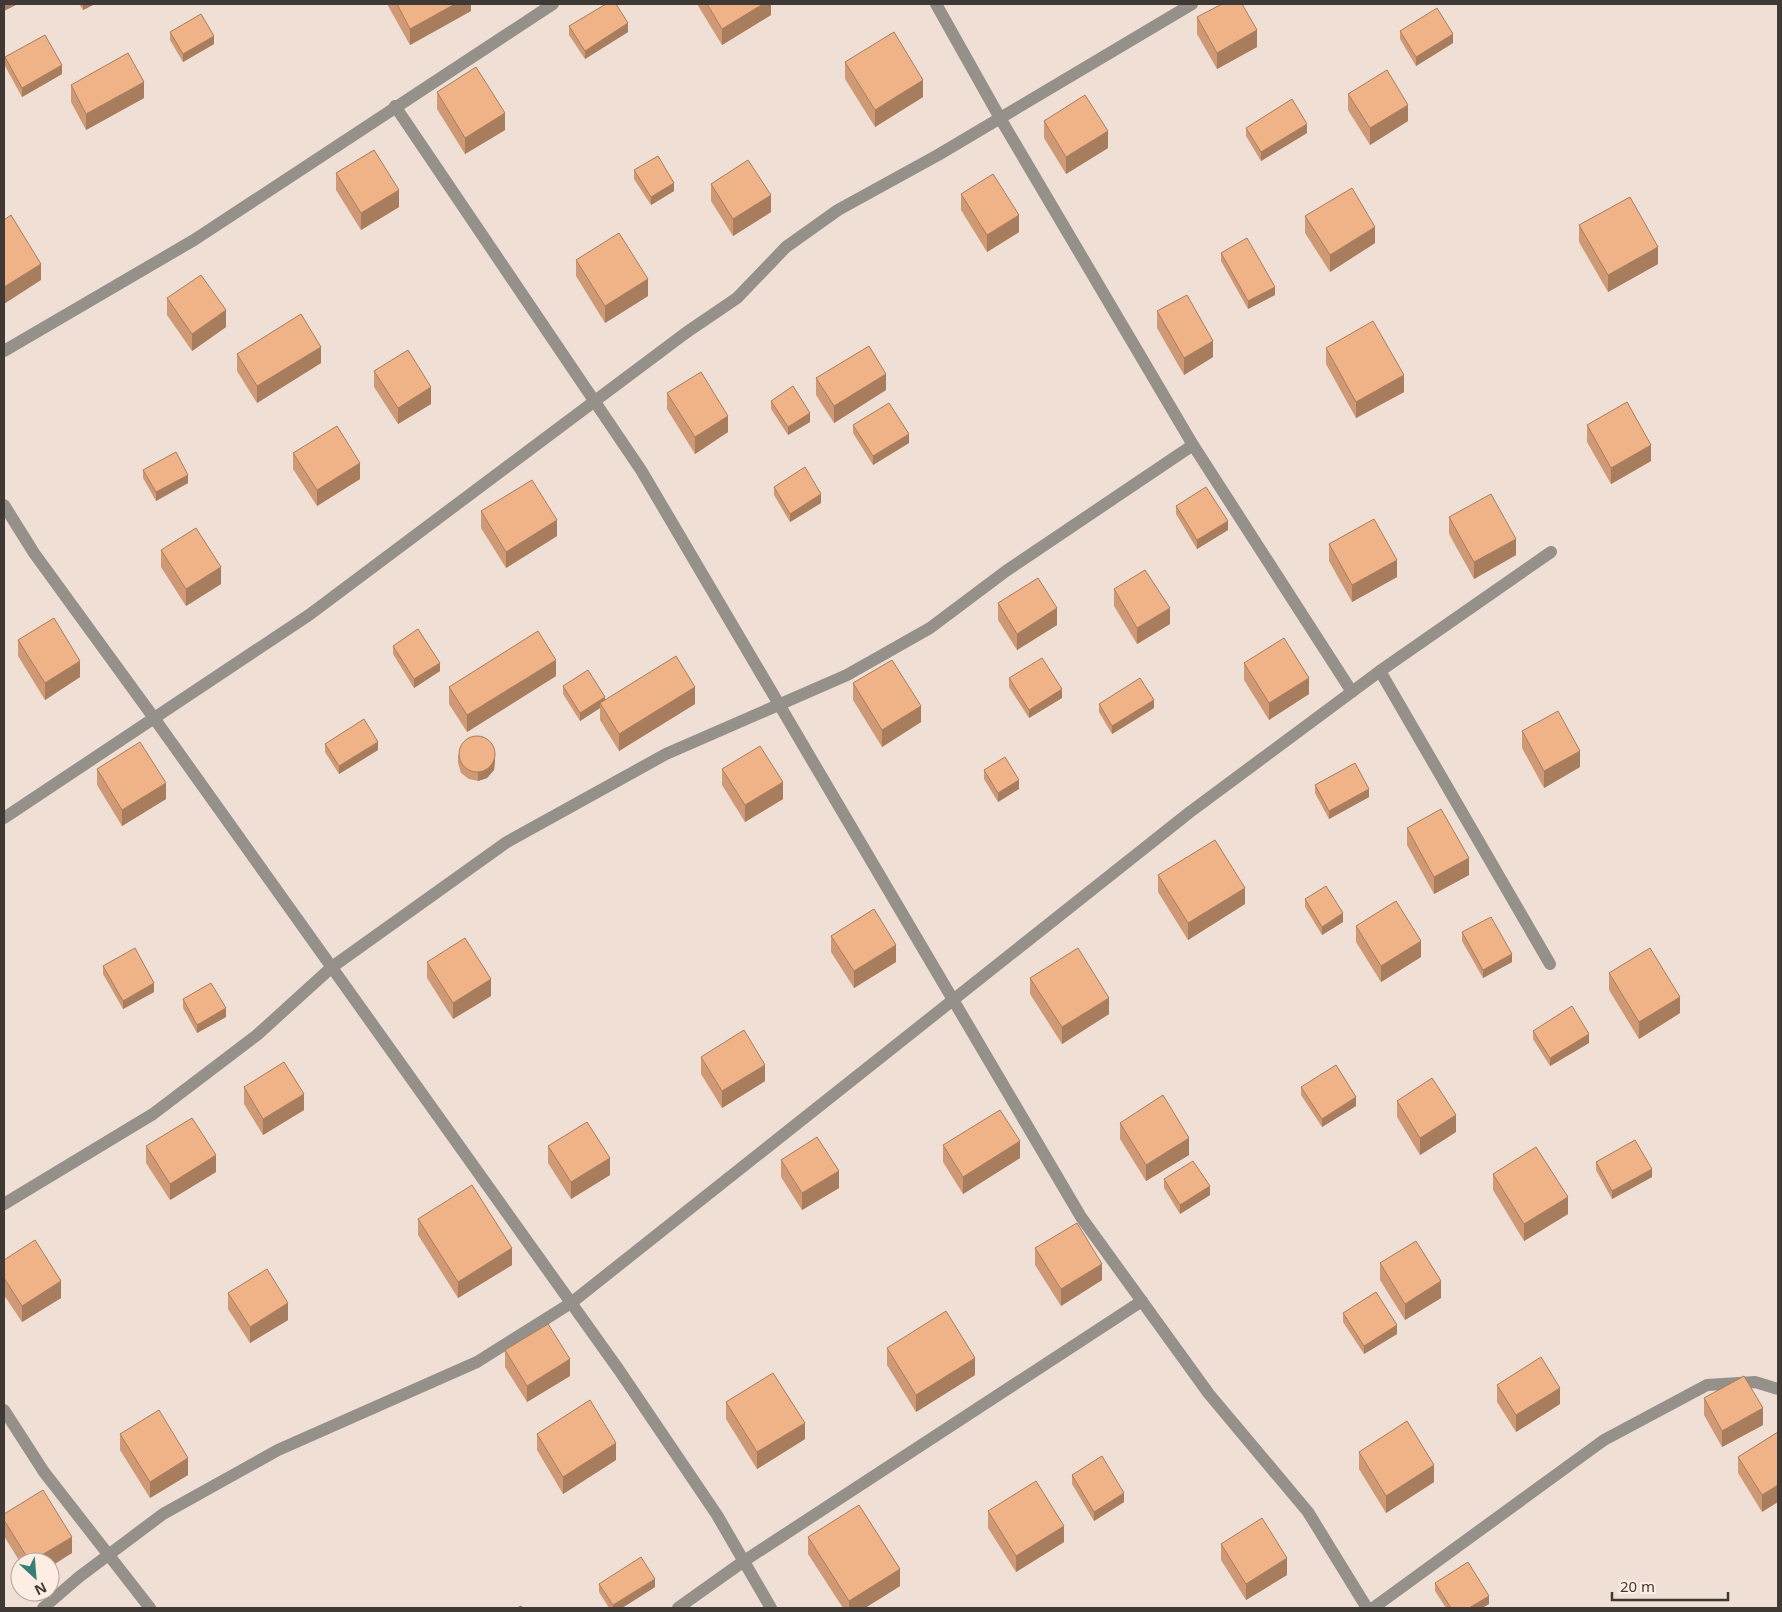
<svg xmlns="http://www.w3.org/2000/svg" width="1782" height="1612" viewBox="0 0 1782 1612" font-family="'Noto Sans',sans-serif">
<rect width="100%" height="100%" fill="#f0dfd5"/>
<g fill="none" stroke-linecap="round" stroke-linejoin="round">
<!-- minor -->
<g stroke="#95908a" stroke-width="12">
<polyline points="936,4 1000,118 1193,445 1352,692"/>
<polyline points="395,106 641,470 1081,1217 1209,1394 1308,1512 1367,1608"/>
<polyline points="4,351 194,240 553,4"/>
<polyline points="4,505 34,553 154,718 619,1370 717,1515 771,1608"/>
<polyline points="1380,671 1550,964"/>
<polyline points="4,818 309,615 687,332 737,298 786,247 838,210 938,155 1192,4"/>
<polyline points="4,1204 153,1114 257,1035 332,967 507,842 666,754 847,675 930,628 1006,571 1193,445"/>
<polyline points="4,1410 44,1472 150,1608"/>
<polyline points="43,1608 79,1577 163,1514 278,1450 477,1362 571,1303 1190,812 1380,671 1551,552"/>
<polyline points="678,1608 744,1561 1142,1301"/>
<polyline points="1373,1608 1604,1440 1707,1385 1755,1382 1778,1389"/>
</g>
</g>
<!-- wall -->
<g fill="#ce9974">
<polygon points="79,4 95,4 83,10"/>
<polygon points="387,4 471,4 471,11 410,45"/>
<polygon points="697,4 771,4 771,15 722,45"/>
<polygon points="1197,17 1257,47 1217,69 1197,34"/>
<polygon points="569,26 628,32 585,59 569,35"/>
<polygon points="1400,31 1453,43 1416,66 1400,39"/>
<polygon points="170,32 214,44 183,62 170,40"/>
<polygon points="5,57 62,74 22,97 5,66"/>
<polygon points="845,62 923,97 875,127 845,79"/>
<polygon points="71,85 144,98 86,130 71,102"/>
<polygon points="437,92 505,130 465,154 437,109"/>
<polygon points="1348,94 1408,121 1370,145 1348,110"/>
<polygon points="1044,121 1108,148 1066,174 1044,138"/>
<polygon points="1246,128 1307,133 1261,161 1246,136"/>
<polygon points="634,170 674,191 651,205 634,179"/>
<polygon points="336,173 399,207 361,230 336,190"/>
<polygon points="711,184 771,212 733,236 711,201"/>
<polygon points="961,194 1019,232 987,252 961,210"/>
<polygon points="1305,216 1375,243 1330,272 1305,233"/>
<polygon points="1579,225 1658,264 1608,292 1579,242"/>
<polygon points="1221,253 1275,295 1248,309 1221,261"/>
<polygon points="576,260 648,296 605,323 576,276"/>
<polygon points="167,298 226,327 192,351 167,315"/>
<polygon points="1157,311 1213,357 1184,375 1157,328"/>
<polygon points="1326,348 1404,392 1356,418 1326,364"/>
<polygon points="237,354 321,363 257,403 237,371"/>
<polygon points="374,371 431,404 398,424 374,387"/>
<polygon points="816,378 886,390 834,423 816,395"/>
<polygon points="667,393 728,432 695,454 667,409"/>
<polygon points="771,401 810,422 788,435 771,409"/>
<polygon points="853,425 909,443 873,465 853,433"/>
<polygon points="1587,425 1651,461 1611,484 1587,442"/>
<polygon points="293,453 360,479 317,506 293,469"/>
<polygon points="143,470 188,483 156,501 143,478"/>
<polygon points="774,487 821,503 790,522 774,495"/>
<polygon points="1176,506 1228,530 1197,549 1176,514"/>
<polygon points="481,511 557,536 506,568 481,528"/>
<polygon points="1449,517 1516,555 1474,579 1449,534"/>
<polygon points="1329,544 1397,577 1352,602 1329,561"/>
<polygon points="161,550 221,584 186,606 161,567"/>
<polygon points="1114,589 1170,624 1137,644 1114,606"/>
<polygon points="998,603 1057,625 1017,650 998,620"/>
<polygon points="18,640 80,677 45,700 18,656"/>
<polygon points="393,646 440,671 414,688 393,654"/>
<polygon points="1244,663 1309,694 1269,720 1244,680"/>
<polygon points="556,676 467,732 449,704 449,687"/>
<polygon points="1009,678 1062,698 1029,718 1009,687"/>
<polygon points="853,683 921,722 882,747 853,700"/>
<polygon points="563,686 605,700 695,704 619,751 600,720 600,708 580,721 563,694"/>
<polygon points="1099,704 1154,708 1112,734 1099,712"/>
<polygon points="1522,731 1580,767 1544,788 1522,748"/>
<polygon points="325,744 378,750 339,774 325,752"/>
<polygon points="458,755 495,761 494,770 487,778 478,781 469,779 461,773 458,763"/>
<polygon points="97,769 166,799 122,826 97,785"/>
<polygon points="722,769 783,799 745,822 722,785"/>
<polygon points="984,770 1019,789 998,802 984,779"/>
<polygon points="1315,785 1369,797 1329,819 1315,793"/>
<polygon points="1407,828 1469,875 1434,894 1407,845"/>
<polygon points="1158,875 1245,904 1188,940 1158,892"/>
<polygon points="1305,899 1343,922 1322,935 1305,907"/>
<polygon points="1356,926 1421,957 1381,982 1356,942"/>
<polygon points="1462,932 1512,962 1483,978 1462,941"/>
<polygon points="831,936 896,962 854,988 831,952"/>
<polygon points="427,962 491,996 453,1019 427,978"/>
<polygon points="103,966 154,992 123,1009 103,974"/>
<polygon points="1609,973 1680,1013 1639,1039 1609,990"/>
<polygon points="1030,978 1109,1014 1062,1044 1030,994"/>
<polygon points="183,999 226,1017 197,1033 183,1008"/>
<polygon points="1533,1031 1589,1043 1550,1066 1533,1039"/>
<polygon points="701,1057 765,1081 722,1108 701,1074"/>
<polygon points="244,1087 304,1110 263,1135 244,1104"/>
<polygon points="1301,1087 1356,1106 1322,1127 1301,1095"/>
<polygon points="1397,1101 1456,1132 1420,1155 1397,1117"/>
<polygon points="1120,1123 1189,1155 1146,1181 1120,1139"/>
<polygon points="943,1145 1020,1158 963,1194 943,1162"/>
<polygon points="146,1146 216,1172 170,1200 146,1163"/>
<polygon points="548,1146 610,1175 571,1199 548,1163"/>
<polygon points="781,1160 839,1188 802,1210 781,1177"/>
<polygon points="1596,1162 1652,1177 1612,1199 1596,1170"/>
<polygon points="1493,1174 1568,1214 1524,1241 1493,1190"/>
<polygon points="1164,1179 1210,1195 1180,1214 1164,1188"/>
<polygon points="418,1219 512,1265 458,1298 418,1235"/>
<polygon points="1035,1248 1102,1280 1061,1306 1035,1265"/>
<polygon points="4,1260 61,1298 22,1322 4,1295"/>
<polygon points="1380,1263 1441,1298 1405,1320 1380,1280"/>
<polygon points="228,1293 288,1320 250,1343 228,1309"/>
<polygon points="1343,1313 1397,1334 1364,1354 1343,1322"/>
<polygon points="887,1348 975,1375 916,1412 887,1365"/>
<polygon points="505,1350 570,1376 527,1402 505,1367"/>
<polygon points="1497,1385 1560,1404 1516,1432 1497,1402"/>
<polygon points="1704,1398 1763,1425 1722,1447 1704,1415"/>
<polygon points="726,1402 805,1439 757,1469 726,1419"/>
<polygon points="1778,1432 1762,1512 1738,1473 1738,1457"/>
<polygon points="120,1434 188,1475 150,1498 120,1450"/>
<polygon points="537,1434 616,1460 563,1494 537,1450"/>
<polygon points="1359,1452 1434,1482 1386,1513 1359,1469"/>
<polygon points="1072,1475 1124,1502 1094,1521 1072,1484"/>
<polygon points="988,1511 1064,1542 1016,1572 988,1528"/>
<polygon points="4,1514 72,1553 50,1562 20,1562 4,1536"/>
<polygon points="808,1537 900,1586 865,1608 843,1608 808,1554"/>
<polygon points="1221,1544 1287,1575 1246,1600 1221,1560"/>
<polygon points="1435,1583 1489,1604 1482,1608 1446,1608 1435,1591"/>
<polygon points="599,1584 655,1587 622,1608 609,1608 599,1592"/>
</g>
<!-- shaded-wall -->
<g fill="#a87d5e">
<polygon points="4,4 18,4 4,11"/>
<polygon points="83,4 95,4 83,10"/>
<polygon points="455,4 471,4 471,11 410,45 410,29"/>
<polygon points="763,4 771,4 771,15 722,45 722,29"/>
<polygon points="628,23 628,32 585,59 585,51"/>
<polygon points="1257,30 1257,47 1217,69 1217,53"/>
<polygon points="1453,34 1453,43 1416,66 1416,57"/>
<polygon points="214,36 214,44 183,62 183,54"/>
<polygon points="62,65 62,74 22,97 22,88"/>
<polygon points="923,80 923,97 875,127 875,110"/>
<polygon points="144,82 144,98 86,130 86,114"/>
<polygon points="1408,105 1408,121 1370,145 1370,128"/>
<polygon points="505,113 505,130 465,154 465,138"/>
<polygon points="1307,124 1307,133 1261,161 1261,152"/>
<polygon points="1108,131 1108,148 1066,174 1066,157"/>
<polygon points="674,183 674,191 651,205 651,197"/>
<polygon points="399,190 399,207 361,230 361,213"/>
<polygon points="771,195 771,212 733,236 733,219"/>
<polygon points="1019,215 1019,232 987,252 987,235"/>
<polygon points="1375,227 1375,243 1330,272 1330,255"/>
<polygon points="1658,247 1658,264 1608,292 1608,275"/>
<polygon points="41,264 41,280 4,304 4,287"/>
<polygon points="648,279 648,296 605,323 605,306"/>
<polygon points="1275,287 1275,295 1248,309 1248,301"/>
<polygon points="226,310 226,327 192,351 192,334"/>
<polygon points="1213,341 1213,357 1184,375 1184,358"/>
<polygon points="321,347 321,363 257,403 257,386"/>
<polygon points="886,374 886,390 834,423 834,406"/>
<polygon points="1404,375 1404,392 1356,418 1356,402"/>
<polygon points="431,387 431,404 398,424 398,408"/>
<polygon points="810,413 810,422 788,435 788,427"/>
<polygon points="728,416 728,432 695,454 695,437"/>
<polygon points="909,434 909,443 873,465 873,456"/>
<polygon points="1651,445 1651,461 1611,484 1611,468"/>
<polygon points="360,463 360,479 317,506 317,490"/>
<polygon points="188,475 188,483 156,501 156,492"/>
<polygon points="821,494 821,503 790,522 790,514"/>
<polygon points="557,520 557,536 506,568 506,552"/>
<polygon points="1228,521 1228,530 1197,549 1197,540"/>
<polygon points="1516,539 1516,555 1474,579 1474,562"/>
<polygon points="1397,560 1397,577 1352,602 1352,585"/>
<polygon points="221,567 221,584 186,606 186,589"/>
<polygon points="1057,608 1057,625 1017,650 1017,634"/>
<polygon points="1170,608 1170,624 1137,644 1137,628"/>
<polygon points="556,660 556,676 467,732 467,715"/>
<polygon points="80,661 80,677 45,700 45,683"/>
<polygon points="440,663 440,671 414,688 414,679"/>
<polygon points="1309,678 1309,694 1269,720 1269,703"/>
<polygon points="695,687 695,704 619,751 619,734"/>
<polygon points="1062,689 1062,698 1029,718 1029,710"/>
<polygon points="605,697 605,705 600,703 600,708 580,721 580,713"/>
<polygon points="1154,700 1154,708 1112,734 1112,726"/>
<polygon points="921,706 921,722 882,747 882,730"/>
<polygon points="378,742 378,750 339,774 339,766"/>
<polygon points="1580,751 1580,767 1544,788 1544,771"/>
<polygon points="495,752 495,761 494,770 487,778 478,781 478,773"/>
<polygon points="1019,780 1019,789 998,802 998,793"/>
<polygon points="783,782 783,799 745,822 745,805"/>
<polygon points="166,783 166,799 122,826 122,810"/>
<polygon points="1369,789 1369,797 1329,819 1329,811"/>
<polygon points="1469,858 1469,875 1434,894 1434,877"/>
<polygon points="1245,888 1245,904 1188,940 1188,923"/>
<polygon points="1343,913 1343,922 1322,935 1322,927"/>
<polygon points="1421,941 1421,957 1381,982 1381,966"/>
<polygon points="896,945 896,962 854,988 854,971"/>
<polygon points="1512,954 1512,962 1483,978 1483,970"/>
<polygon points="491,979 491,996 453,1019 453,1003"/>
<polygon points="154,983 154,992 123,1009 123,1001"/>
<polygon points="1680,997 1680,1013 1639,1039 1639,1022"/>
<polygon points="1109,998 1109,1014 1062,1044 1062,1027"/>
<polygon points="226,1008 226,1017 197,1033 197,1025"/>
<polygon points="1589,1034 1589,1043 1550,1066 1550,1058"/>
<polygon points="765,1065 765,1081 722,1108 722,1091"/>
<polygon points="304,1094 304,1110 263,1135 263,1119"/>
<polygon points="1356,1097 1356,1106 1322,1127 1322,1119"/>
<polygon points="1456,1115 1456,1132 1420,1155 1420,1138"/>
<polygon points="1189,1138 1189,1155 1146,1181 1146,1165"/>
<polygon points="1020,1141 1020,1158 963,1194 963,1177"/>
<polygon points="216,1155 216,1172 170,1200 170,1184"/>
<polygon points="610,1158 610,1175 571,1199 571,1182"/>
<polygon points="1652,1169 1652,1177 1612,1199 1612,1191"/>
<polygon points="839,1171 839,1188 802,1210 802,1193"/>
<polygon points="1210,1186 1210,1195 1180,1214 1180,1205"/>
<polygon points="1568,1197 1568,1214 1524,1241 1524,1224"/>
<polygon points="512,1248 512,1265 458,1298 458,1282"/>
<polygon points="1102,1264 1102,1280 1061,1306 1061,1289"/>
<polygon points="61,1281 61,1298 22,1322 22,1306"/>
<polygon points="1441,1281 1441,1298 1405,1320 1405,1304"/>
<polygon points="288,1303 288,1320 250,1343 250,1327"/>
<polygon points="1397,1325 1397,1334 1364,1354 1364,1346"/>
<polygon points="975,1358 975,1375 916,1412 916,1395"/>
<polygon points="570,1359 570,1376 527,1402 527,1386"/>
<polygon points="1560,1388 1560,1404 1516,1432 1516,1415"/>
<polygon points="1763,1408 1763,1425 1722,1447 1722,1431"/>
<polygon points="805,1423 805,1439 757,1469 757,1452"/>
<polygon points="616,1443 616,1460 563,1494 563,1477"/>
<polygon points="188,1458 188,1475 150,1498 150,1482"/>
<polygon points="1434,1465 1434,1482 1386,1513 1386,1496"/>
<polygon points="1778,1485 1778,1502 1762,1512 1762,1495"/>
<polygon points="1124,1493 1124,1502 1094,1521 1094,1512"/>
<polygon points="1064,1526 1064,1542 1016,1572 1016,1556"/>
<polygon points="72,1537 72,1553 50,1567 50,1562 31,1562"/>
<polygon points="1287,1558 1287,1575 1246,1600 1246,1584"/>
<polygon points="900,1569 900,1586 865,1608 849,1608 849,1601"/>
<polygon points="655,1579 655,1587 622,1608 613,1608 613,1605"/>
<polygon points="1489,1596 1489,1604 1482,1608 1469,1608"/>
</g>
<!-- building -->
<g fill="#f0b287" stroke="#a87d5e">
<polygon points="397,4 455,4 410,29"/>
<polygon points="606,4 616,4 628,23 585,51 569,26"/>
<polygon points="707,4 763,4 722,29"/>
<polygon points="1222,4 1242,4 1257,30 1217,53 1197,17"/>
<polygon points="1437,8 1453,34 1416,57 1400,31"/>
<polygon points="201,14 214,36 183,54 170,32"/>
<polygon points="894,32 923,80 875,110 845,62"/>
<polygon points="45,35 62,65 22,88 5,57"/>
<polygon points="128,53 144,82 86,114 71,85"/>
<polygon points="476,67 505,113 465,138 437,92"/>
<polygon points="1387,70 1408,105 1370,128 1348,94"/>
<polygon points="1085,95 1108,131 1066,157 1044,121"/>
<polygon points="1292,99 1307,124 1261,152 1246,128"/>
<polygon points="374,150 399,190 361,213 336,173"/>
<polygon points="658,156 674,183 651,197 634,170"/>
<polygon points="748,160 771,195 733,219 711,184"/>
<polygon points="993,174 1019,215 987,235 961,194"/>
<polygon points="1352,188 1375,227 1330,255 1305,216"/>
<polygon points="1630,197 1658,247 1608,275 1579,225"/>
<polygon points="11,215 41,264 4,287 4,220"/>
<polygon points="619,233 648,279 605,306 576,260"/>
<polygon points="1247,238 1275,287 1248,301 1221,253"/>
<polygon points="201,275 226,310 192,334 167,298"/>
<polygon points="1187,295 1213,341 1184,358 1157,311"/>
<polygon points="301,314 321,347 257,386 237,354"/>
<polygon points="1373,321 1404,375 1356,402 1326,348"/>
<polygon points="869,346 886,374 834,406 816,378"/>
<polygon points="408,350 431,387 398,408 374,371"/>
<polygon points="701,372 728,416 695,437 667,393"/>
<polygon points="793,386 810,413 788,427 771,401"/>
<polygon points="1627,402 1651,445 1611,468 1587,425"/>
<polygon points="889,403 909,434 873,456 853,425"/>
<polygon points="337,426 360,463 317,490 293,453"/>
<polygon points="176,452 188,475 156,492 143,470"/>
<polygon points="805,467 821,494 790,514 774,487"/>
<polygon points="532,480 557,520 506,552 481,511"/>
<polygon points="1206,487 1228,521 1197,540 1176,506"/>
<polygon points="1491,494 1516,539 1474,562 1449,517"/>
<polygon points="1374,519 1397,560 1352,585 1329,544"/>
<polygon points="196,528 221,567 186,589 161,550"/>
<polygon points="1145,570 1170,608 1137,628 1114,589"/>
<polygon points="1038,578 1057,608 1017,634 998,603"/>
<polygon points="54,618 80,661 45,683 18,640"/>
<polygon points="418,629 440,663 414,679 393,646"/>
<polygon points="538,631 556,660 467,715 449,687"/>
<polygon points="1284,638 1309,678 1269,703 1244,663"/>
<polygon points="676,656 695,687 619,734 600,703"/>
<polygon points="1042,658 1062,689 1029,710 1009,678"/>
<polygon points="892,660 921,706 882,730 853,683"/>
<polygon points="588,670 605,697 580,713 563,686"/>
<polygon points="1140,678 1154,700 1112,726 1099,704"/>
<polygon points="1558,711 1580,751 1544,771 1522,731"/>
<polygon points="364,719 378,742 339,766 325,744"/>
<circle cx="477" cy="754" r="18"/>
<polygon points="140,742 166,783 122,810 97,769"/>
<polygon points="760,746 783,782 745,805 722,769"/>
<polygon points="1005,757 1019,780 998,793 984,770"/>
<polygon points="1355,763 1369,789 1329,811 1315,785"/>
<polygon points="1441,809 1469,858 1434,877 1407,828"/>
<polygon points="1215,840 1245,888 1188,923 1158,875"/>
<polygon points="1326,886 1343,913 1322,927 1305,899"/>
<polygon points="1396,901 1421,941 1381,966 1356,926"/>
<polygon points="874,909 896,945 854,971 831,936"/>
<polygon points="1491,917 1512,954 1483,970 1462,932"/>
<polygon points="465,938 491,979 453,1003 427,962"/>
<polygon points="135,948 154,983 123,1001 103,966"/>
<polygon points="1078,948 1109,998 1062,1027 1030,978"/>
<polygon points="1650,948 1680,997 1639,1022 1609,973"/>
<polygon points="211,983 226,1008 197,1025 183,999"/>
<polygon points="1572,1006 1589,1034 1550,1058 1533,1031"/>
<polygon points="744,1030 765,1065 722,1091 701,1057"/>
<polygon points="284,1062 304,1094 263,1119 244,1087"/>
<polygon points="1336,1065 1356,1097 1322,1119 1301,1087"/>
<polygon points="1432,1078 1456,1115 1420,1138 1397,1101"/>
<polygon points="1163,1095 1189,1138 1146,1165 1120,1123"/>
<polygon points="1000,1110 1020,1141 963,1177 943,1145"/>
<polygon points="192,1118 216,1155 170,1184 146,1146"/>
<polygon points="587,1122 610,1158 571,1182 548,1146"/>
<polygon points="817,1137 839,1171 802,1193 781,1160"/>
<polygon points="1635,1140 1652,1169 1612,1191 1596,1162"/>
<polygon points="1536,1147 1568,1197 1524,1224 1493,1174"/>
<polygon points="1193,1161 1210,1186 1180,1205 1164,1179"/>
<polygon points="472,1185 512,1248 458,1282 418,1219"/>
<polygon points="1077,1223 1102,1264 1061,1289 1035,1248"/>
<polygon points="35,1240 61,1281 22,1306 4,1278 4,1260"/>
<polygon points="1416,1241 1441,1281 1405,1304 1380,1263"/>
<polygon points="267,1269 288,1303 250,1327 228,1293"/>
<polygon points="1376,1292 1397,1325 1364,1346 1343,1313"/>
<polygon points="946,1311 975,1358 916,1395 887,1348"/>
<polygon points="548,1324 570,1359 527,1386 505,1350"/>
<polygon points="1541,1357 1560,1388 1516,1415 1497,1385"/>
<polygon points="773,1373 805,1423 757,1452 726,1402"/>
<polygon points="1744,1376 1763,1408 1722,1431 1704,1398"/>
<polygon points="590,1400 616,1443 563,1477 537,1434"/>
<polygon points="159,1410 188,1458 150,1482 120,1434"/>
<polygon points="1407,1421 1434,1465 1386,1496 1359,1452"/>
<polygon points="1778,1432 1778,1485 1762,1495 1738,1457"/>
<polygon points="1102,1456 1124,1493 1094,1512 1072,1475"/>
<polygon points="1036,1481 1064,1526 1016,1556 988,1511"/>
<polygon points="43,1490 72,1537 30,1562 4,1520 4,1514"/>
<polygon points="859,1505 900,1569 849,1601 808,1537"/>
<polygon points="1262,1518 1287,1558 1246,1584 1221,1544"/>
<polygon points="641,1557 655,1579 613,1605 599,1584"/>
<polygon points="1468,1562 1489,1596 1469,1608 1451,1608 1435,1583"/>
<polygon points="521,1606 523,1608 517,1608"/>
</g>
<!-- border -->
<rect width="1782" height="1612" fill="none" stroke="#3f3935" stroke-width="10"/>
<!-- north arrow -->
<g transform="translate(35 1577) rotate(154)"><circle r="24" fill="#fdede2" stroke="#b1a59d"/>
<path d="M0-4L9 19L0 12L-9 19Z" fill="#397e73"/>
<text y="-8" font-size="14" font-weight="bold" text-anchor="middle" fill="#3f3935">N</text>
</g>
<!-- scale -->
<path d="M1612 1592v8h116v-8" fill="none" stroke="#3f3935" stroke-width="2.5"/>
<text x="1620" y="1592" font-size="15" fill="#3f3935" stroke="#fdede2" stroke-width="4" paint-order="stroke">20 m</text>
</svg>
